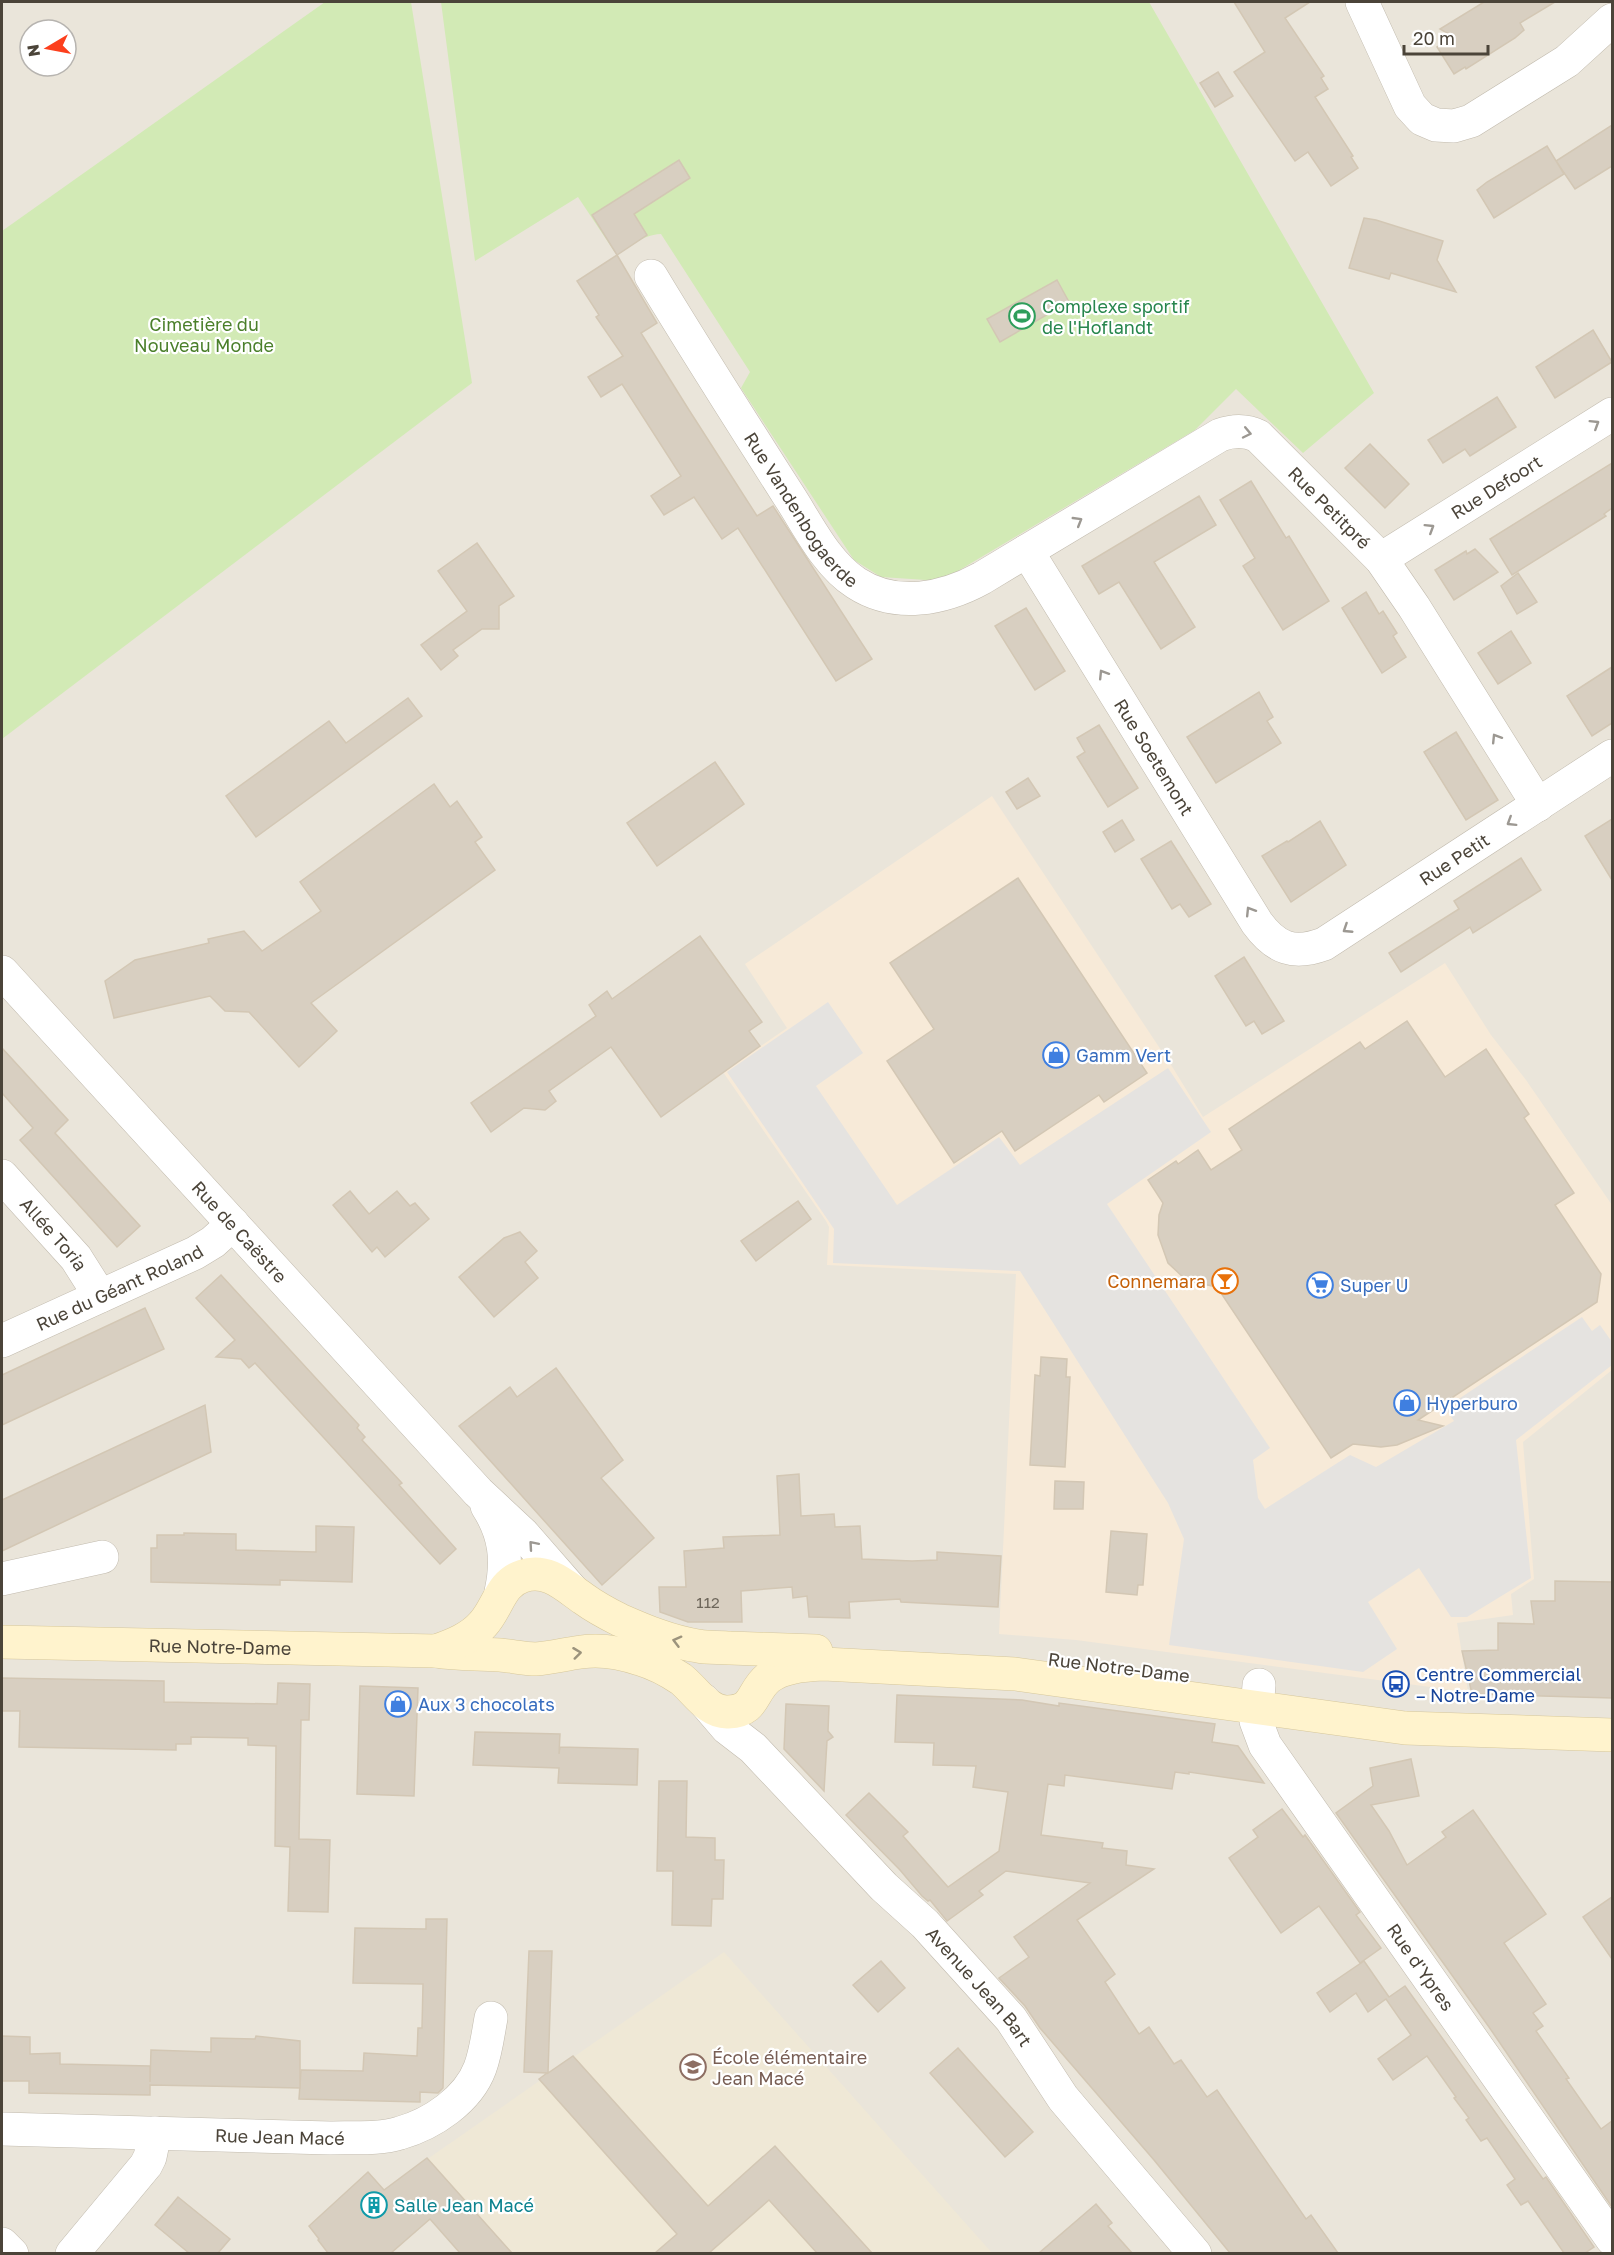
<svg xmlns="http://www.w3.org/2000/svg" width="1614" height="2255" viewBox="0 0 1614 2255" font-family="'Golos Text',sans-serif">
<rect width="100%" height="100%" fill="#f6f3ec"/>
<!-- residential -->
<path fill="#eae5da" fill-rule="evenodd" d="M2 2H1612V2253H2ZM30 30H66V66H30Z"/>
<!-- commercial -->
<polygon fill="#f7ead8" points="992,796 1173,1068 1203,1117 1445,963 1491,1035 1526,1080 1612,1205 1612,1370 1523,1442 1534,1579 1511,1594 1513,1615 1457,1623 1468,1692 1076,1640 999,1634 1016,1274 827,1265 829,1227 826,1221 723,1072 787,1028 745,964"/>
<!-- education -->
<polygon fill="#efe8d6" points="724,1952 992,2253 460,2253 396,2181"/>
<!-- green -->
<g fill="#d2eab5">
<polygon points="325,2 411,2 472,383 2,739 2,231"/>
<path d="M441 2H1149L1374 393 1303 453 1236 389 1195 430 941 581 881 577 854 560 741 388 750 372 661 234C639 235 635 248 614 251L578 197 475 261Z"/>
</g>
<!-- parking -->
<polygon fill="#e5e3e0" points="828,1002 863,1053 816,1086 897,1205 999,1137 1020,1165 1168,1068 1211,1132 1107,1204 1270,1448 1253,1460 1258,1498 1265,1509 1350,1455 1376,1467 1454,1421 1445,1408 1582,1317 1592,1331 1600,1325 1612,1342 1612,1365 1516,1440 1531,1578 1467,1617 1451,1617 1419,1568 1368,1602 1397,1649 1363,1672 1169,1645 1184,1539 1168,1503 1020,1271 833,1263 834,1229 727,1072"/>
<!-- building -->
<g fill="#d8cfc1" stroke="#d3c7b4" stroke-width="1.5">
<polygon points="1234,2 1310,2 1285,18 1324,76 1321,78 1328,89 1315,97 1353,156 1351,157 1358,168 1331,186 1308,152 1295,161 1234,72 1265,52"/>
<polygon points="1484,2 1555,2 1520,23 1524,30 1515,38 1466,69 1465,67 1454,74 1437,47 1454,37 1440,29"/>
<polygon points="1218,72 1233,96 1215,107 1200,83"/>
<polygon points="1612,125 1612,166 1575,189 1556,161"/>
<polygon points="1547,146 1564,174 1494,218 1477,190 1487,182"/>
<polygon points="679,160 690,178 634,214 647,235 617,255 592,215"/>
<polygon points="1364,218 1376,220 1443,241 1437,260 1456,292 1391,273 1389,279 1349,268"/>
<polygon points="617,255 657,323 641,333 689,410 757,516 773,506 872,659 836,681 738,528 722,539 694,497 664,515 651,496 681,476 622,384 601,397 588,377 623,356 596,317 599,315 577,281"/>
<polygon points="1057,280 1069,302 1000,342 987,319"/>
<polygon points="1593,330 1612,362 1555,398 1536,367"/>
<polygon points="1497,397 1516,427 1470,456 1465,449 1443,463 1428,440"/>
<polygon points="1370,444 1409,484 1385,508 1345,468"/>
<polygon points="1612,463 1612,508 1604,514 1606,516 1512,575 1490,539"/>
<polygon points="1251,481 1286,538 1289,536 1329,601 1283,630 1243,566 1255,558 1220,500"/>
<polygon points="1199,496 1216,525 1154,562 1195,627 1161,649 1119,582 1099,594 1082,566"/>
<polygon points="477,543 514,596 499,606 499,629 482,629 453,650 458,656 441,670 421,645 467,611 438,571"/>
<polygon points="1475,549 1498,572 1454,600 1435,570 1466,551 1467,554"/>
<polygon points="1518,573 1537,602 1517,614 1501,586"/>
<polygon points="1366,592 1379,614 1383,611 1397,633 1393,636 1406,657 1382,673 1342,608"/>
<polygon points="1026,608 1065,671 1035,690 995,626"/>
<polygon points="1511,631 1531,663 1498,684 1478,653"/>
<polygon points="1612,667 1612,723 1592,736 1567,696"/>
<polygon points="1259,692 1273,717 1267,721 1281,743 1216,783 1187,737"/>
<polygon points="408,698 422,716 256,837 226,796 329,721 346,743"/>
<polygon points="1099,725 1138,788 1108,807 1077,757 1085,752 1077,738"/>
<polygon points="1456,732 1498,800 1466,820 1424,752"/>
<polygon points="715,762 744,804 657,866 627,823"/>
<polygon points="1028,778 1040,796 1017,809 1006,792"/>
<polygon points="434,784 450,807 457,801 482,837 475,842 495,870 311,1003 337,1031 299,1067 249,1012 225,1011 210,996 114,1018 105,981 135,960 209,943 208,939 244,931 262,951 321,911 300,882"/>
<polygon points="1612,819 1612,880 1585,836"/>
<polygon points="1122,820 1134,840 1115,852 1103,832"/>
<polygon points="1320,821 1346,865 1291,902 1262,856 1287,841 1288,842"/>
<polygon points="1171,841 1211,904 1189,917 1180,904 1172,909 1141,859"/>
<polygon points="1521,858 1541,890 1473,933 1470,927 1401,972 1389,953 1459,909 1454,901"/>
<polygon points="1018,878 1147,1073 1104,1102 1099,1095 1015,1151 1002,1131 954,1163 887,1061 934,1029 890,963"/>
<polygon points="700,936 762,1022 749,1031 760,1046 661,1117 611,1047 549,1091 556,1101 545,1110 524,1108 491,1132 471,1103 596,1016 589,1005 607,991 612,999"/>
<polygon points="1244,957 1284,1021 1262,1034 1254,1021 1246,1026 1215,976"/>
<polygon points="1407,1021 1445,1077 1486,1049 1529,1114 1524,1118 1574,1193 1555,1205 1601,1274 1597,1302 1418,1420 1443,1426 1397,1445 1381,1447 1353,1444 1331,1458 1217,1287 1193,1282 1184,1278 1168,1263 1158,1235 1159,1215 1163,1203 1148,1180 1176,1161 1178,1164 1198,1150 1211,1170 1242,1150 1229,1129 1360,1042 1365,1049"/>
<polygon points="2,1048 68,1120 55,1133 140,1226 117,1247 20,1140 33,1128 2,1093"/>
<polygon points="350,1191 369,1214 397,1191 410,1206 415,1203 429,1219 385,1257 377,1247 372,1252 333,1205"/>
<polygon points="798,1201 811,1219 756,1261 741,1241"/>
<polygon points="520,1232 537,1251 525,1262 538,1278 494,1317 459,1277 504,1238"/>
<polygon points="221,1275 359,1425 357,1428 365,1437 362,1440 402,1483 399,1485 456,1549 440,1564 255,1363 249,1368 241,1359 216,1357 235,1340 196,1298"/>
<polygon points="145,1308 164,1349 2,1425 2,1375"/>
<polygon points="1041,1357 1067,1359 1066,1377 1070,1377 1065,1467 1030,1465 1035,1375 1040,1376"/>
<polygon points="556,1368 623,1460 601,1478 654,1538 602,1585 459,1426 510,1387 517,1397"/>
<polygon points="205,1405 211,1452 2,1551 2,1500"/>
<polygon points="799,1474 801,1516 834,1514 835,1527 860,1526 862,1559 912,1561 937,1560 937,1552 1001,1556 998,1607 901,1602 900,1599 849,1602 850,1618 809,1617 807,1596 793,1598 792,1587 741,1591 742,1622 688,1622 660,1612 659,1587 686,1587 684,1551 724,1548 723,1537 780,1535 777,1476"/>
<polygon points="1055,1481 1084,1482 1083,1509 1054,1509"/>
<polygon points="316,1526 354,1527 352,1582 280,1580 280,1585 151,1582 151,1548 157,1548 157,1535 184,1535 184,1533 236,1534 236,1550 316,1552"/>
<polygon points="1111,1531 1147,1534 1143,1585 1138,1585 1137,1595 1106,1592"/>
<polygon points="1555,1581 1612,1582 1612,1698 1472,1694 1462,1651 1498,1650 1498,1623 1534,1624 1531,1601 1555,1601"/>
<polygon points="2,1678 164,1681 164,1702 277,1704 278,1683 310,1684 309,1720 301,1720 299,1839 330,1840 328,1912 288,1911 290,1847 275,1846 276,1746 248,1745 248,1738 191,1737 191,1744 176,1744 176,1750 19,1747 20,1711 2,1711"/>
<polygon points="360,1686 418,1688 414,1796 357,1794"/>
<polygon points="897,1695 1022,1700 1059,1706 1059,1703 1215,1724 1212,1742 1238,1746 1264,1783 1189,1772 1189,1774 1175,1772 1172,1789 1065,1775 1064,1786 1048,1784 1041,1835 1103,1843 1102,1848 1127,1851 1126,1865 1154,1869 1077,1920 1115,1974 1105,1982 1139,2034 1149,2027 1174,2064 1181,2060 1207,2097 1217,2090 1306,2219 1311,2215 1338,2253 1230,2253 1154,2160 1040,2028 1025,2006 999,1978 1029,1957 1014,1937 1090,1883 1006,1871 979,1891 983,1895 947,1921 930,1900 928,1901 922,1896 900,1870 846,1815 869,1793 908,1832 903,1836 948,1887 999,1851 1008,1792 973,1787 976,1766 933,1765 934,1743 895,1742"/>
<polygon points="786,1704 829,1706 828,1731 833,1737 827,1741 824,1791 784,1749"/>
<polygon points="475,1732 560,1734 559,1754 560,1747 638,1749 637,1785 558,1783 559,1768 473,1765"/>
<polygon points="1411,1759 1419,1796 1371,1805 1389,1831 1407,1865 1446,1837 1442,1832 1473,1810 1546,1914 1504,1943 1546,2004 1533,2013 1543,2026 1536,2031 1569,2078 1566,2079 1601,2129 1612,2121 1612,2207 1489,2027 1336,1813 1373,1786 1370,1768"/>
<polygon points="659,1781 687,1781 686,1837 715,1838 715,1860 724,1860 723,1899 712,1899 711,1926 672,1925 673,1871 657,1871"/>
<polygon points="1282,1809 1303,1837 1305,1835 1360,1912 1356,1915 1381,1948 1360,1963 1319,1906 1281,1933 1229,1858 1258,1837 1253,1830"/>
<polygon points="1612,1897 1612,1959 1583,1917"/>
<polygon points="426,1919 447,1919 443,2088 438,2093 420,2092 420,2102 299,2099 301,2070 363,2071 364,2053 417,2056 418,2028 422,2028 423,1984 353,1983 355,1928 426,1929"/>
<polygon points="529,1951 552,1951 548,2073 573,2056 708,2206 775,2146 872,2253 817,2253 769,2200 709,2253 655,2253 677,2234 539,2079 547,2073 524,2072"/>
<polygon points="881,1961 905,1988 878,2012 853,1985"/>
<polygon points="1364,1961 1389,1997 1405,1986 1543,2179 1546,2177 1594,2247 1585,2253 1564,2253 1528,2201 1521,2205 1507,2185 1515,2179 1487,2138 1481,2141 1466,2120 1469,2118 1454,2098 1456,2097 1427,2056 1393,2080 1378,2059 1411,2035 1386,1999 1368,2012 1356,1993 1330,2012 1317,1993"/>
<polygon points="2,2036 30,2037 30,2054 60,2053 60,2064 150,2066 150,2082 151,2050 211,2052 211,2038 255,2039 256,2036 300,2041 300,2088 150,2085 150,2095 29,2093 29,2081 2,2081"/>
<polygon points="958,2048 1033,2132 1005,2157 930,2073"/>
<polygon points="427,2158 512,2253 460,2253 430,2219 391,2253 328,2253 318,2240 319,2239 309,2226 368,2172 384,2190"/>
<polygon points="178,2197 230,2239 218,2253 189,2253 155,2225"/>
<polygon points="1096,2204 1112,2223 1108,2226 1132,2253 1039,2253"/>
</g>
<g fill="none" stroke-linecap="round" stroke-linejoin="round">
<!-- minor casing -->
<g stroke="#c2bbae" stroke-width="34">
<g id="minor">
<polyline points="1362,2 1410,106 1422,119 1436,125 1454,126 1471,121 1567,61 1612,20"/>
<path id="s1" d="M651 276C695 349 741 421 787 493 807 523 825 563 856 583 896 609 944 599 982 578L1220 435C1234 430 1246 430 1258 436L1381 559 1414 607 1538 805"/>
<path id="s2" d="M1027 551 1257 923C1276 949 1294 955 1324 944L1612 756"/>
<path id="s3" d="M1381 559 1612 414"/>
<path id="s4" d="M2 972 478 1492 523 1534 571 1589"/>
<path id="s5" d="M2 1176 76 1258 100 1296"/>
<path id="s6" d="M2 1341 195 1253 213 1242 233 1224"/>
<path d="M487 1506C505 1534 508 1560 501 1592"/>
<polyline points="2,1579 102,1557"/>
<path id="s7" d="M1259 1685 1256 1721 1265 1745 1612 2239"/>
<path id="s8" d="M703 1700 727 1728 753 1748 884 1887 925 1924 1011 2019 1063 2098 1195 2254"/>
<path id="s9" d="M2 2129 330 2138C353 2137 378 2140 400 2133 432 2124 468 2100 480 2068 486 2052 488 2034 491 2018"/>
<polyline points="2,2244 12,2254"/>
<polyline points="72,2254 146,2165 150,2157 155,2133"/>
</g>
</g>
<!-- secondary casing -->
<g stroke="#d6c79b" stroke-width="34">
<g id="secondary">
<path id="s10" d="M2 1642 436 1651C460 1655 477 1653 500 1655 512 1656 524 1659 536 1659 551 1658 566 1654 581 1652 600 1649 622 1653 640 1659 653 1663 669 1671 681 1679 695 1690 708 1713 728 1712 756 1711 751 1692 768 1678 783 1666 806 1665 824 1664L1015 1674 1405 1728 1612 1735"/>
<path d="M436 1651C453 1645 471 1638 483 1624 498 1608 500 1583 523 1576 548 1568 565 1586 584 1599 595 1607 608 1614 620 1620 645 1631 671 1642 698 1646 708 1648 719 1647 730 1648 759 1649 787 1650 816 1651"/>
</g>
</g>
<!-- minor -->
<use href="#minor" stroke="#fff" stroke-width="33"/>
<!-- secondary -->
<use href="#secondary" stroke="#fff3cd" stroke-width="33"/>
</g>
<!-- one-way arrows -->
<defs><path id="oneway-chevron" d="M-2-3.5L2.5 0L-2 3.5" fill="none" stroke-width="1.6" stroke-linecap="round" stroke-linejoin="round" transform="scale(1.5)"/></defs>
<g stroke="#9c9892">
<use href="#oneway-chevron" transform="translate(1595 424) rotate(-32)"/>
<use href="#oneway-chevron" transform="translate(1247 433) rotate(12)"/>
<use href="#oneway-chevron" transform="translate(1078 521) rotate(-31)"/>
<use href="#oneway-chevron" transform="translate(1430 528) rotate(-32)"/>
<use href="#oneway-chevron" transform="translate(1103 674) rotate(-122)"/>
<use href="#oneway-chevron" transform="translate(1496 738) rotate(-122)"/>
<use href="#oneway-chevron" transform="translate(1511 822) rotate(148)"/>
<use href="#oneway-chevron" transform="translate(1250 911) rotate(-122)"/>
<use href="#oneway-chevron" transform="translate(1347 929) rotate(147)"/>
<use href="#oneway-chevron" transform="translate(533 1545) rotate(-131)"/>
</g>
<g stroke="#9c937c">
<use href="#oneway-chevron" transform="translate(677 1641) rotate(-165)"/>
<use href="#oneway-chevron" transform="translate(577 1653) rotate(-7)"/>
</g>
<!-- icons -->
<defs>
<g id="stadium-ring" transform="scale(1.35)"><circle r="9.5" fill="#fff" stroke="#2e9e5b" stroke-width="1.5"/><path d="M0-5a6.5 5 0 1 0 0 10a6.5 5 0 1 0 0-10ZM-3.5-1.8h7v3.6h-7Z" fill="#2e9e5b"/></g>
<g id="shop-ring" transform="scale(1.35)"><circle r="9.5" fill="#fff" stroke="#3f7fe0" stroke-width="1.5"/><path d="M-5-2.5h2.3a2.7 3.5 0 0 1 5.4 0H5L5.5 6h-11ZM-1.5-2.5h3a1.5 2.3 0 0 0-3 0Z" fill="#3f7fe0"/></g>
<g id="bar-ring" transform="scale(1.35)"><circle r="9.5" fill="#fff" stroke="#e8710a" stroke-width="1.5"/><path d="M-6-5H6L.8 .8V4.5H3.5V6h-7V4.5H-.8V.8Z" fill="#e8710a"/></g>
<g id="supermarket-ring" transform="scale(1.35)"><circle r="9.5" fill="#fff" stroke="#3f7fe0" stroke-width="1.5"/><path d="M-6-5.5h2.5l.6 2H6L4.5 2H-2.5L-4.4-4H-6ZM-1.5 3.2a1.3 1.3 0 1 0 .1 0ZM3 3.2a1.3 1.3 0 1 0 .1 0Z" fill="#3f7fe0"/></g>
<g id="bus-ring" transform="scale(1.35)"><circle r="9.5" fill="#fff" stroke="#1a4fb4" stroke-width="1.5"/><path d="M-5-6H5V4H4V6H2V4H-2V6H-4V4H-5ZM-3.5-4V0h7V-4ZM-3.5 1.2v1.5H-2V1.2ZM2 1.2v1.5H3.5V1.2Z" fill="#1a4fb4"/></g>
<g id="school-ring" transform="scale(1.35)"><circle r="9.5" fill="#fff" stroke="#8d6e63" stroke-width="1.5"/><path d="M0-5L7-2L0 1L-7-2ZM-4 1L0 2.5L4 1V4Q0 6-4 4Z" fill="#8d6e63"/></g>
<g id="building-ring" transform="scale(1.35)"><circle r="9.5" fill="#fff" stroke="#0f9aa8" stroke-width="1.5"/><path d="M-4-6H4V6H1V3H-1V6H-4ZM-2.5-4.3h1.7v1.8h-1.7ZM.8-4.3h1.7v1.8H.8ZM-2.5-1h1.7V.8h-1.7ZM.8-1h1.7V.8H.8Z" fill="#0f9aa8"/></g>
</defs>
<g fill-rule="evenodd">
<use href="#stadium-ring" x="1022" y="316"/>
<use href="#shop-ring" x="1056" y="1055"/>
<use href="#bar-ring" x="1225" y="1281"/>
<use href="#supermarket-ring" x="1320" y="1285"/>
<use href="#shop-ring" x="1407" y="1403"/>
<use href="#bus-ring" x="1396" y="1684"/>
<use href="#shop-ring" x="398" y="1704"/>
<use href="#school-ring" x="693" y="2067"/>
<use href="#building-ring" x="374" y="2205"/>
</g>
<g text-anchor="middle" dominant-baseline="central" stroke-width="4.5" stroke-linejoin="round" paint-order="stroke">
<!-- number labels -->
<g font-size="15" fill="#6e675b">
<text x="708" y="1602">112</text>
</g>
<!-- leisure labels -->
<g font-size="18" fill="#27864d" stroke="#fff" text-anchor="start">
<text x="1042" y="306">Complexe sportif<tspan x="1042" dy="21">de l'Hoflandt</tspan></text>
</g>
<!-- park labels -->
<g font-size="18" fill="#4a7f2a" stroke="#fff">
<text x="204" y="324">Cimetière du<tspan x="204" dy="21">Nouveau Monde</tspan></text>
</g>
<!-- street labels -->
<g font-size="18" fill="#4b4439" stroke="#fff">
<text stroke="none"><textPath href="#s3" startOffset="136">Rue Defoort</textPath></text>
<text stroke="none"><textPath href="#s1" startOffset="278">Rue Vandenbogaerde</textPath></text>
<text stroke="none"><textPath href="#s1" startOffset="921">Rue Petitpré</textPath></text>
<text stroke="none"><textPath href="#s2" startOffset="242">Rue Soetemont</textPath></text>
<text stroke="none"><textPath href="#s2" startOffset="670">Rue Petit</textPath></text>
<text stroke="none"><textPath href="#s4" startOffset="352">Rue de Caëstre</textPath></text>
<text stroke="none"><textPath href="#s5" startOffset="78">Allée Toria</textPath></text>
<text stroke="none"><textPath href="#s6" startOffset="129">Rue du Géant Roland</textPath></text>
<text stroke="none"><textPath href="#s10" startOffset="218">Rue Notre-Dame</textPath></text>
<text transform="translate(1119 1667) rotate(7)">Rue Notre-Dame</text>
<text stroke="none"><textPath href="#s7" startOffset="333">Rue d'Ypres</textPath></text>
<text stroke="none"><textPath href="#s8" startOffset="399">Avenue Jean Bart</textPath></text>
<text stroke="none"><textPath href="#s9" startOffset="278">Rue Jean Macé</textPath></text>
</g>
<!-- shop labels -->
<g font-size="18" fill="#366cbe" stroke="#fff" text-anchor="start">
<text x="1076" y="1055">Gamm Vert</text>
<text x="1340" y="1285">Super U</text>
<text x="1426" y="1403">Hyperburo</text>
<text x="418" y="1704">Aux 3 chocolats</text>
</g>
<!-- food labels -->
<g font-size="18" fill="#c56008" stroke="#fff" text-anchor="end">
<text x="1206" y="1281">Connemara</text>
</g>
<!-- transit labels -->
<g font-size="18" fill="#164399" stroke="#fff" text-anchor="start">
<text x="1416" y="1674">Centre Commercial<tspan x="1416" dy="21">– Notre-Dame</tspan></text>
</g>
<!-- education labels -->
<g font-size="18" fill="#785e54" stroke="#fff" text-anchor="start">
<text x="712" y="2057">École élémentaire<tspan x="712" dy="21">Jean Macé</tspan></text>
</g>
<!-- culture labels -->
<g font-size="18" fill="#0d838f" stroke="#fff" text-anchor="start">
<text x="394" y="2205">Salle Jean Macé</text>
</g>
</g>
<!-- border -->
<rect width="1614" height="2255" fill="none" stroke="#4b4439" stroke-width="6"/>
<!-- north arrow -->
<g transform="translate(48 48) rotate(260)"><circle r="28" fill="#ffffff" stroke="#b7b4b0" stroke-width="1.5"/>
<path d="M0-4.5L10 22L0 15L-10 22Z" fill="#fc3f1d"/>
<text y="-9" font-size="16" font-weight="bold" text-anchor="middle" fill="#4b4439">N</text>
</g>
<!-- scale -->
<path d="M1404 45v9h84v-9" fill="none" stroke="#4b4439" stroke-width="3"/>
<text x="1413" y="45" font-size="18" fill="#4b4439" stroke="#ffffff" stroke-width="4.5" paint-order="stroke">20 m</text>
</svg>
